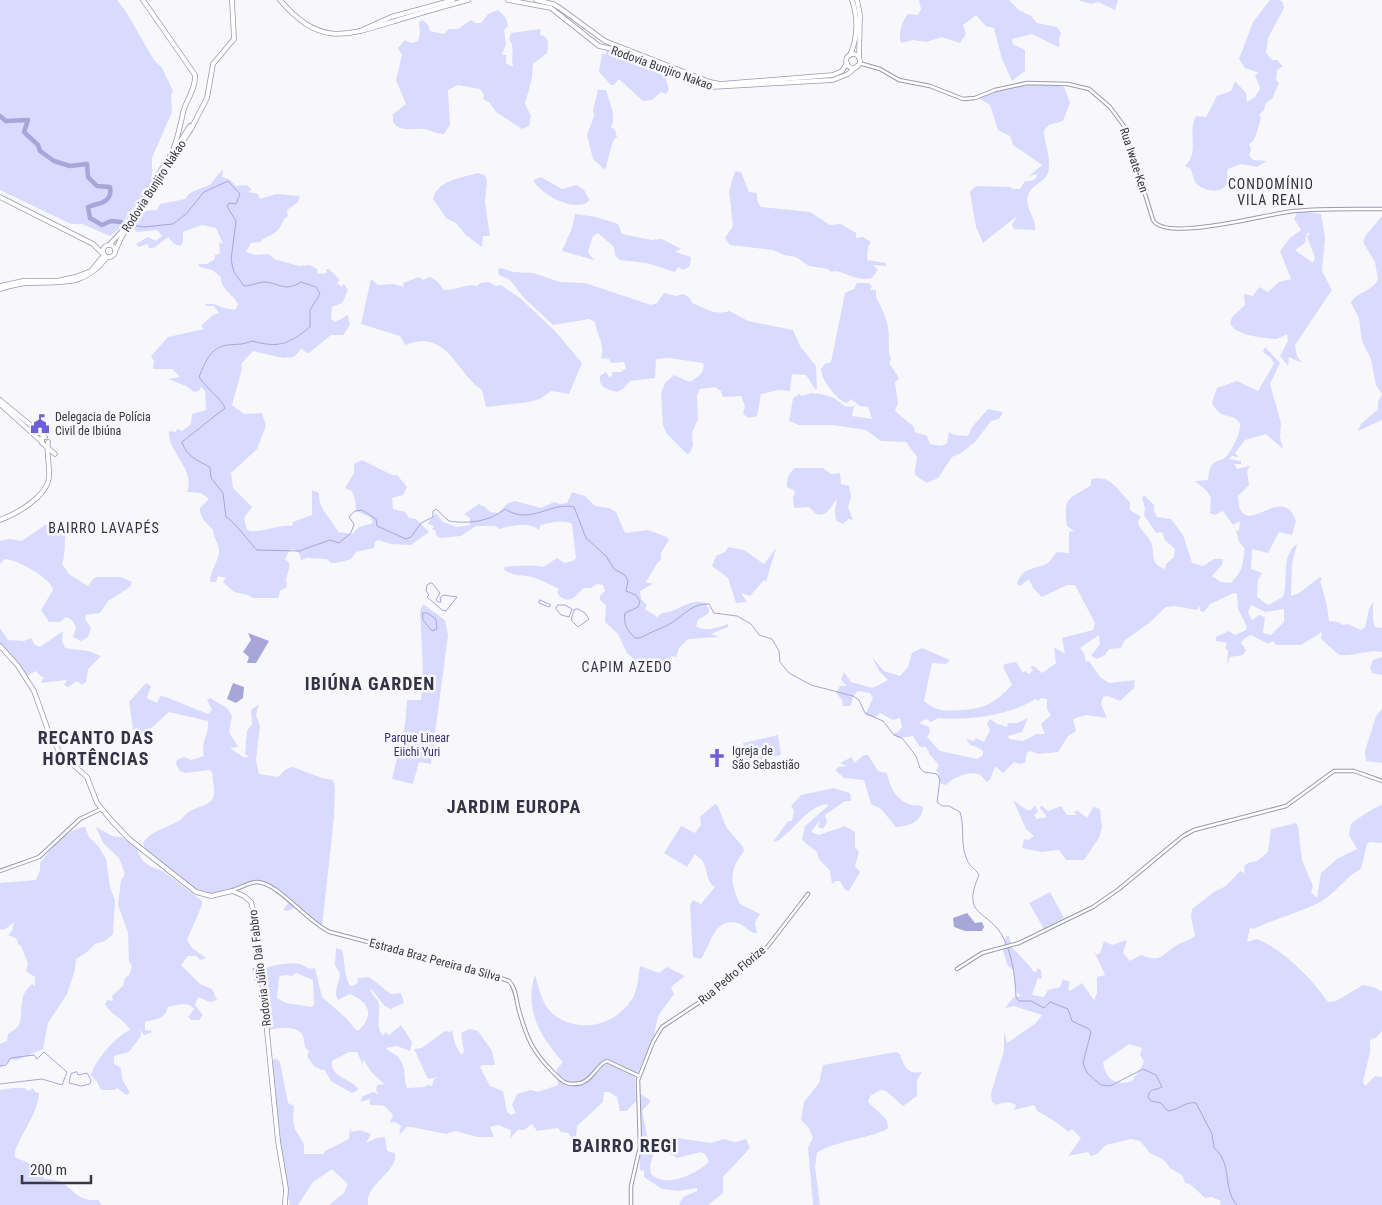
<svg xmlns="http://www.w3.org/2000/svg" width="1382" height="1205" viewBox="0 0 1382 1205" font-family="'Roboto Condensed',sans-serif">
<rect width="100%" height="100%" fill="#f8f8fc"/>
<!-- green -->
<g fill="#d9daff" fill-rule="evenodd">
<polygon points="0,0 117,0 125,10 154,60 162,68 173,91 171,95 172,112 152,158 152,179 119,229 110,236 82,224 71,224 0,190"/>
<path d="M919 0H1009L1019 10 1031 16 1037 23 1057 27 1061 33 1059 40 1060 45 1058 47 1032 34 1012 39 1013 44 1025 50V71L1012 81 1002 59 994 28 986 26 976 15 963 25 966 34 960 43 942 37 926 42 913 40 901 43C898 34 902 21 908 14L918 15 921 9Z"/>
<polygon points="1078,0 1118,0 1115,10 1098,2 1091,4"/>
<path d="M1270 0H1280L1283 3 1284 8 1268 38 1266 53 1272 60H1277L1283 66 1277 70 1276 80 1279 83 1272 99 1266 103 1264 110 1259 115 1261 118C1258 126 1257 140 1249 144L1251 149 1249 155 1253 160 1267 161 1257 167 1241 164 1228 169C1226 174 1229 180 1226 185 1221 194 1203 191 1197 184 1193 180 1193 175 1191 169L1185 166C1200 152 1187 132 1196 116L1206 117 1217 96 1231 91 1235 81 1246 93 1247 102 1255 97 1260 88 1255 75 1259 73 1245 68 1239 59 1253 22Z"/>
<path d="M498 10 506 18 508 26 504 30 506 44 502 55H506V63L510 66H513C510 56 516 48 509 39L511 33 541 29 540 35C550 36 548 46 547 53L533 64 532 78 525 104 531 116 529 126 522 129 496 112 489 102 483 99 484 95 480 89 458 85 448 90 450 125 444 134C436 134 431 130 424 129 413 128 400 133 393 122V114L406 104 396 80 402 55 398 48 405 40 411 43 418 41 420 34 419 22 423 20 428 25 430 31 444 34 449 29H458L471 20 475 23H481L488 14Z"/>
<polygon points="607,50 611,51 617,60 618,54 663,68 669,90 666,94 661,92 652,100 643,101 619,79 614,85 611,85 599,72 602,53 605,55"/>
<path d="M1049 84 1064 87 1070 103 1063 121 1049 125 1044 130C1044 144 1052 158 1048 173 1045 182 1032 184 1028 196 1024 208 1037 218 1035 230L1014 229 1012 225 1017 216 983 243 976 227 970 192 976 186 1011 187 1012 189H1020L1025 181C1030 181 1037 181 1037 174L1029 176 1042 165 1013 145 1010 136 998 130 990 105 980 99C994 86 1030 85 1049 84Z"/>
<path d="M598 90H606C609 101 617 117 611 127L615 130 617 137 613 141 605 170 593 159 587 135 594 116 593 110Z"/>
<path d="M223 170 222 177 229 179 236 186 247 185 252 190 248 192 258 194 260 199 276 194 300 196 298 202 287 210 288 216C282 220 282 225 278 230 273 236 265 236 260 242L251 243 246 252 255 255 269 254 274 259 299 266 310 265 317 269 318 274 327 273 326 269H329L340 280 337 283 342 287V284L345 285 348 290 342 303 332 307 331 319 335 322 348 315 350 325 343 335H331L309 353 305 352 302 348 294 357 283 358 253 351 241 364 242 369 232 405 244 414 262 413 266 426 257 449 231 473 233 488 252 507 244 518 247 530C257 535 277 524 292 526L293 522 312 515V490L319 493C318 510 331 517 338 532L352 534 359 527 373 523 370 517 356 511 355 500 352 491 345 488 354 473V464L362 460 392 475H397L407 487 403 495 392 498 393 509 405 512 409 518 416 519 429 532 411 545 391 544 378 540 375 542 374 548 356 552 351 559C344 561 338 563 331 563L327 559 307 558 301 560 299 553 293 549 290 550 285 559 290 564 286 580 287 587 280 591 278 598H252L248 595 234 592 223 582 226 578 218 576 216 582H210C211 569 217 563 219 554 220 544 213 538 213 530 207 524 199 517 200 508L209 499 201 493 187 492C195 470 172 456 169 436V431L176 432 177 429 182 431 191 424 192 414 206 410 205 391 201 387 199 391 194 392 186 386 168 379 180 377 172 369H153L154 361 151 356 168 337 204 329 201 326 213 315 219 313 214 306H205L206 304C216 302 225 311 236 309L238 304C233 294 220 289 221 277L212 270 200 267 198 264H207L215 259V255L220 253 219 242 223 244 216 228 202 225 183 232V242L180 246 174 244 168 237 154 248H149L147 244 139 247 136 244 148 237 156 241 162 236 157 230 137 232 133 227H130L142 211 157 210 160 204 185 199C190 190 201 189 209 185 213 183 218 173 223 170Z"/>
<path d="M735 171 741 172 749 192 757 193V201L761 207 810 212 830 225 841 224 856 233V238L863 237 871 242 868 247 867 260 886 263V266L873 265 878 270 872 278C855 283 841 268 831 272L828 269 809 266 796 257 784 255 773 250 730 245 725 238 733 226 729 191Z"/>
<path d="M477 173 485 175 487 181 485 202 490 236H483L482 247 466 235 456 223 446 218 433 199C437 180 462 178 477 173Z"/>
<path d="M541 177 562 189 577 185 584 190 589 199 588 202C574 212 541 195 533 180Z"/>
<path d="M1306 212 1321 214 1325 237 1322 271 1332 290 1295 345 1297 356 1302 363 1289 357 1288 366 1280 356 1288 341 1287 334 1277 339C1265 338 1233 336 1230 322L1233 316 1245 305 1244 294 1253 296 1259 287 1268 292 1279 282 1291 279 1280 251 1290 238 1301 230 1294 219 1297 213ZM1307 233H1310L1307 237 1315 257 1313 263 1295 250 1305 243Z"/>
<polygon points="575,214 596,217 618,224 622,234 652,240 662,239 681,249 675,252 691,257 690,266 683,270 678,267 675,272 647,263 620,260 615,255 614,247 598,233 593,236 588,252 594,260 562,251 572,228"/>
<path d="M1382 216V394L1376 385 1371 359 1362 341 1359 318 1351 303C1356 292 1371 292 1378 280L1375 262 1363 242 1366 235Z"/>
<path d="M501 268 513 272 533 273 560 282 585 283 651 305 657 303 664 293 676 296 683 294 690 298 692 303C705 308 715 316 729 311L748 321 793 330 800 346 816 366 817 389H815L806 375 792 374 790 391 779 390 761 394 757 416 749 418 743 414 745 406 741 396 723 397 721 391 715 387 700 389 697 396 698 419 692 433 693 445 690 453 687 454 667 434 663 425 661 393 665 383 674 375 690 382C697 377 706 373 703 363L669 358 656 359 655 378 630 381 623 389 617 392C608 389 598 388 600 376L606 372 609 377 612 376V372H621L626 368 624 362 611 363 609 359 601 358C605 343 597 336 595 322L589 319 553 325 524 298 510 280 499 275 498 269Z"/>
<path d="M419 277 423 280 430 277 437 281 444 290C457 291 465 283 477 286L480 283 489 282 496 286 501 285 520 298 555 331 582 363 569 394 551 391 540 399 529 402 486 407 482 390C455 372 448 328 405 345L400 336 361 324 371 279 378 285 394 284 404 287 403 283Z"/>
<path d="M857 283H869L872 287 870 290H876V297C881 306 886 317 888 327 890 338 887 350 891 359L889 363 899 378 895 383 898 403 895 411 914 427 915 432 927 436 930 444 942 446 947 443 949 432 954 435 968 436 972 427 988 409 1003 412 999 419 991 421 975 442 961 453 952 457 938 478 927 483C910 472 915 477 917 457L906 442 881 441 866 430 833 425H799L789 421 793 398 799 394 802 396 811 393 821 394 834 398 846 407 854 406 852 416 872 419 868 407 860 406 851 399 847 403C837 401 821 379 821 369L825 364 831 362 845 293 854 289Z"/>
<path d="M1265 347 1280 363 1270 384 1281 423 1280 437 1283 449 1266 434 1245 440 1235 453 1239 457 1232 456 1229 459 1241 461V464H1234L1237 469 1250 466 1247 471 1249 485 1238 496C1239 505 1238 513 1249 516 1266 514 1286 493 1296 521L1292 535 1279 532 1268 553 1252 549 1251 569 1262 573 1258 580 1257 597 1268 605 1283 597C1289 582 1280 555 1297 544L1292 564 1291 596 1299 593 1320 577 1322 580 1320 581C1324 593 1328 607 1329 621L1339 622 1342 625 1348 624 1361 630 1365 627 1369 609 1373 602V620L1375 627 1382 628V652C1368 649 1353 657 1339 655L1321 639 1322 632 1301 645H1276L1273 641 1268 644 1251 635 1245 638 1241 643 1246 650 1243 655 1230 657 1227 664 1228 650 1225 648 1227 643 1216 641V637L1229 631 1235 635 1246 630 1247 627 1238 609 1237 594 1234 593 1210 604 1204 612 1200 611V606L1197 610 1174 606 1166 607 1149 623 1124 641 1121 648 1109 649 1105 655 1097 659 1091 656 1100 644 1099 635 1080 648 1084 653 1086 662 1089 661 1100 677 1109 683 1135 680 1134 688 1120 701 1108 696 1103 697 1101 704 1107 718 1086 715 1073 719 1076 731 1068 736 1058 752 1038 754 1030 751 1027 753 1025 763 1019 764 1014 762 1003 773 995 766 990 780 987 782C984 780 982 775 978 774 967 771 953 778 946 785L941 784 938 777 939 774 936 771 939 765 930 755 926 747H920L913 736 898 738 892 734 898 732 902 727 900 718 893 720 880 713 874 718 865 715 873 698 870 693 858 691 853 696 851 706H843L842 700 836 693 840 686H847L841 680 844 672 851 682 873 688 888 680 879 671 872 657 884 671 900 676 908 667 912 653 922 648 950 660 946 664 932 663 924 701C937 712 945 711 961 710 985 709 996 702 1012 685L1003 667 1005 664 1016 662 1023 673 1025 671 1029 674 1033 670 1030 667 1034 666 1042 673 1056 663 1054 647 1065 654 1062 638 1093 630 1095 623 1075 585H1067L1042 597 1033 588 1029 579 1020 586 1017 584C1022 567 1033 570 1046 564 1051 562 1053 555 1057 552L1069 553V532L1074 531 1067 526C1063 495 1068 501 1091 485V479C1113 475 1117 491 1130 502V510L1141 517 1138 521C1139 530 1147 534 1151 542 1156 553 1148 563 1165 569L1166 564 1174 557 1175 549 1165 540 1162 532 1156 533 1144 515 1145 508 1142 498 1144 495 1154 505V511L1157 517 1171 519 1183 535 1192 563 1203 566 1214 559H1223L1222 565 1212 576 1221 582 1231 583C1245 567 1241 568 1245 549L1239 542 1236 530 1239 531 1240 521 1233 525 1223 511 1215 515 1210 513 1211 498 1207 491 1195 481 1208 480C1209 475 1208 470 1212 465 1216 460 1220 461 1225 458 1230 454 1244 428 1239 422 1230 411 1222 422 1212 403L1217 388 1237 381 1258 391 1274 364 1271 358 1263 352ZM1251 605 1265 612 1284 609V622L1271 635 1263 633 1265 617 1259 615 1252 620 1248 612ZM1040 698 1047 699V709L1051 715 1041 724 1045 734H1037L1023 741 1009 739 1008 736 1022 732 1028 718 1017 723H1008L1007 727 997 724 990 719 987 724 990 730 984 742 976 738 974 741 966 739 970 745 977 747 983 751V755L977 759 940 751 927 737 930 733 929 727 919 723 926 719 931 722 938 718C966 721 1012 715 1035 699L1039 701Z"/>
<polygon points="1382,394 1382,420 1358,431 1361,424 1378,409 1378,402"/>
<path d="M795 468H823L831 474 840 473 841 484 849 486 851 497 848 507 853 520 848 519 843 524 836 521 835 510 837 499C830 507 828 517 816 514L809 507 794 508 793 497 795 493 794 490 787 487C786 481 789 472 795 468Z"/>
<path d="M572 492 585 496 595 506 609 508 616 512 625 533 648 530 667 537 669 540 661 553V560L658 562 646 582 653 584 640 591 641 599 647 605 645 609 657 617 662 613C680 612 690 596 708 604L705 605 709 608V613L698 620 696 626C704 633 719 627 728 624V627L711 634 719 637 688 639 679 648 676 657 672 656 668 660 667 671 656 662 641 666 627 653 618 634 605 622 606 605 600 600V596L605 591 603 585 597 584 591 588H584C575 596 571 605 559 596L557 592 559 589C550 584 541 580 532 577 518 574 519 578 504 570L505 567C516 566 532 564 543 567L557 558 564 563 573 561 576 558 572 524C562 519 552 523 541 525L539 530C531 522 510 525 500 529L495 526H476L461 536 440 538 436 535V531L432 529 434 526 427 524 436 513 443 522 457 527 470 525V518L464 514 479 504 485 507 490 512 498 513 508 503 515 501 541 508 554 502 560 504 567 503Z"/>
<path d="M56 523 63 527 66 532C64 543 66 553 62 564L69 574 88 586 94 578 98 577H121L132 582 130 587 108 601 100 613 86 615 85 619 91 628 88 637 81 641 73 637 76 627 72 620 66 617 60 622H49L41 610 53 590C52 579 17 559 5 559L0 564V541L9 539 22 541 45 525Z"/>
<polygon points="728,547 744,550 764,564 776,548 766,582 764,580 750,596 741,593 747,602 736,603 728,578 712,566 716,556 725,552"/>
<polygon points="423,604 445,620 448,635 431,764 419,762 413,784 392,779 405,725 407,700 421,700 423,671 420,611"/>
<polygon points="0,628 8,640 24,641 31,638 35,645 40,647 63,631 62,641 65,648 88,651 101,656 88,669 86,682 82,685 77,681 68,687 64,685 67,680 41,683 44,677 40,676 36,671 27,676 0,646"/>
<polygon points="1382,657 1382,675 1372,673 1370,667 1373,660"/>
<path d="M146 683 151 686 147 698 157 703 160 696 166 697 208 714 212 710 207 700 210 698 227 708 232 716 229 732 238 747 230 748 245 758 248 756 245 754 247 731 252 724 251 710 259 704 256 715 260 726 256 760 259 774 278 777 286 769 293 767 322 778 333 780 335 787 334 817 322 927 307 916V912L294 908 288 911 283 910 288 903 282 896 268 886 256 883 236 891 201 895 145 849 143 843C150 831 169 827 180 820 184 817 187 812 192 810 211 802 217 803 213 781 212 776 214 774 210 770L185 773 180 771 176 764 177 760 184 757 191 760 204 756C200 743 210 732 208 721L169 712 148 731 134 736 129 702Z"/>
<polygon points="1382,709 1382,763 1366,761 1365,751 1376,716"/>
<polygon points="778,735 781,755 747,762 743,743"/>
<path d="M864 755H868L878 771 887 773C889 786 897 802 912 805 917 806 918 804 923 807 922 821 909 827 896 827L881 809 871 804 864 780 844 778 835 770 839 767 847 766 840 763 852 757 854 763Z"/>
<path d="M834 788 850 793 851 801H845L825 815 827 822 823 829 818 827 820 820 811 832 819 835 845 826 855 832V847L859 852 855 866 860 872 849 891 845 890 840 881H836L832 884 830 871 819 859 817 852 802 840 805 826 828 806 827 804C805 806 788 840 773 842L788 821H792L794 810 791 806 801 795Z"/>
<polygon points="1013,800 1027,810 1031,810 1035,805 1038,812 1034,815 1037,819 1047,817 1040,808 1041,805 1048,811 1061,806 1067,815 1077,815 1074,812 1077,810 1087,818 1093,807 1100,809 1102,828 1099,838 1084,860 1066,860 1059,850 1041,852 1022,848 1024,839 1028,840 1034,836 1026,829"/>
<path d="M715 804 718 806 726 827 743 847 744 851C729 870 730 883 740 904L760 914 755 922 757 933C749 933 747 927 740 924 714 915 711 945 701 959L693 957 690 905 693 900 701 904 715 887C706 882 708 872 704 864 703 860 698 857 695 854L687 867 664 853 681 826 695 833 701 825 700 817Z"/>
<path d="M1382 805V843L1370 842 1367 844 1361 869C1345 877 1337 892 1322 901 1300 913 1275 918 1254 929L1250 928 1247 942 1257 939C1283 949 1313 980 1328 1002L1336 1001 1363 985 1376 988 1382 992V1031L1377 1037 1370 1040V1052L1363 1082 1365 1086 1375 1076 1382 1077V1205H1220L1221 1201 1212 1197 1205 1198 1190 1184 1185 1183 1183 1176 1170 1168 1164 1160 1150 1153 1140 1141 1131 1139 1106 1145 1097 1154 1091 1156 1088 1152 1068 1156 1081 1138 1072 1129 1068 1132C1065 1127 1043 1114 1037 1111L1034 1105 1014 1110 1016 1105C1009 1101 1003 1102 997 1105L992 1102 991 1093 1004 1051V1031L1007 1043 1036 1023 1042 1015 1014 1006 1005 1008 1014 997 1021 996 1016 992 1013 970 1007 965 1003 950 1006 936H1009L1011 946C1019 955 1027 962 1034 972H1036L1038 968 1041 970 1042 979 1038 978 1032 995 1044 997 1048 990 1060 987 1063 979 1070 982 1068 988 1070 991 1082 983 1094 1000 1097 993V977L1105 975 1094 951 1097 955 1100 953 1104 941 1112 945 1127 940 1123 953 1130 961 1141 955C1162 963 1161 955 1177 945 1183 941 1191 941 1195 935L1191 917 1192 909 1214 892 1226 886 1240 871 1245 873 1244 866 1248 863 1257 861 1268 852 1271 829 1296 823 1298 826 1302 860 1313 886 1311 892 1317 898 1321 873 1337 859 1357 849 1349 835 1351 824C1357 819 1376 806 1382 805ZM1129 1044 1142 1048 1140 1055 1144 1061 1141 1068 1132 1081C1116 1087 1105 1078 1103 1062Z"/>
<path d="M85 827 89 837 99 847 106 859 110 887 115 900 113 934 105 941 95 944 87 952 76 959 75 970 67 994 48 1023 43 1049 17 1060 11 1059 0 1068V1044L7 1041 8 1034 18 1027C25 1013 16 997 32 984L35 986V977L26 971 28 963 21 946 18 944 17 939 8 935 12 931 14 922 4 930 0 929V883L36 880 40 870V863C52 848 66 829 85 827Z"/>
<path d="M96 827 112 836 122 837 136 848 142 860 151 867 163 871 202 901V905L187 940 192 948 206 958 201 960 196 956H188L181 965 200 984 212 989 217 1000 210 1002 198 997 195 1005 203 1015 199 1020H191L188 1017 194 1009C187 1000 177 1006 168 1007 165 1020 155 1019 145 1022V1030L152 1031 151 1033 144 1035 140 1030 141 1036 129 1052 114 1056V1064L121 1068 122 1079 130 1093 126 1095 117 1088 115 1090H101L96 1080 91 1076C94 1061 116 1036 130 1030 124 1019 111 1015 105 1004L107 1000 113 1001 112 996 123 986 125 978 129 975 132 966 129 962 128 933 118 905 121 880 125 874 119 858 103 843Z"/>
<polygon points="1050,892 1064,918 1044,929 1029,903"/>
<path d="M336 948 342 950C345 960 344 979 351 986L357 984 358 978 369 977 391 994 401 993 404 1003 391 1009 385 1006 370 988C371 995 378 998 379 1005 380 1016 375 1028 384 1036L385 1032 389 1035 401 1025 412 1042 410 1051 397 1046 386 1048C390 1053 395 1053 399 1058 407 1068 403 1078 407 1088L425 1087 427 1085 432 1086 434 1079 439 1077 428 1079 414 1049 422 1048 445 1031 450 1032 452 1030 455 1044 461 1055 464 1052 461 1033 470 1029 478 1031 492 1051 495 1065H483L480 1067 490 1086 503 1091 507 1112 511 1115 516 1113 512 1105 517 1094 531 1090 538 1092 558 1085 557 1069 563 1062C540 1037 524 1009 535 975 539 987 542 1005 552 1013 578 1035 615 1026 632 999 638 990 638 977 640 966L659 973 667 967 685 976 671 987 674 994 658 1016 654 1036 635 1079 636 1101 627 1111H620L617 1097 609 1092H604L603 1102 577 1126 576 1137 573 1140 568 1133 561 1132 558 1128 537 1131 532 1124 524 1130H518L510 1138 511 1130 498 1125 490 1127 494 1137H478L455 1131 446 1134 412 1127H407L399 1135 401 1126 395 1122 390 1123 393 1115C381 1102 386 1106 370 1105V1099L360 1102 363 1096 373 1092 378 1094 376 1090 377 1085 384 1084 372 1073 363 1059V1065L357 1052H349L332 1061C330 1076 347 1078 357 1087L358 1090 352 1093 332 1082 324 1069 321 1070 314 1066 307 1056 309 1051C303 1047 305 1042 303 1036 297 1024 278 1028 269 1030L263 970C268 965 294 962 300 964 306 966 308 970 315 968L322 997 345 1017 356 1030H359C375 1015 369 1002 350 994L338 1000C333 993 339 983 340 974L335 965ZM296 973 313 980 314 1004 312 1007 286 1003 277 998 279 977 285 975 292 976Z"/>
<path d="M896 1052 900 1054C904 1066 907 1075 922 1072L917 1080V1096L903 1106 886 1091 880 1090 870 1096 868 1102 887 1120 888 1128C878 1137 832 1141 817 1153L815 1167 820 1205H813L808 1147 813 1138 809 1128 801 1120 804 1102 819 1083 823 1065Z"/>
<path d="M276 1058 280 1062 288 1103 294 1106 293 1120 295 1129 304 1144V1154H324L325 1151 349 1139 350 1127 351 1132 360 1130 371 1134 366 1143 377 1138 385 1137 387 1151 395 1153C399 1172 365 1183 368 1205H329L344 1193 348 1184 332 1169 313 1182 298 1205H290L281 1163 272 1072 273 1060Z"/>
<path d="M13 1088H24L29 1091 33 1088 35 1092 39 1093C39 1115 12 1145 15 1157L44 1170 41 1174 45 1179C75 1179 68 1202 99 1200L101 1205H0V1090Z"/>
<path d="M641 1094 651 1101 642 1111 648 1139 660 1142 677 1138 711 1143 724 1139 735 1142 746 1139 750 1148 723 1177V1193L708 1205H679L683 1197 697 1191V1188L679 1191 662 1189 644 1177V1170L640 1171 638 1115ZM665 1151 677 1158 701 1152 706 1155 709 1162C696 1174 666 1189 651 1174L650 1165 654 1153Z"/>
</g>
<!-- water -->
<g fill="#a7a6d8">
<polygon points="248,633 269,641 256,663 247,663 249,657 243,652 251,640"/>
<polygon points="233,683 244,687 243,698 236,703 227,699"/>
<polygon points="967,913 975,923 982,922 984,927 982,931 965,931 954,927 953,918"/>
</g>
<g fill="none" stroke-linecap="round" stroke-linejoin="round">
<!-- stream -->
<g stroke="#a7a6d8" stroke-width="1">
<path d="M131 225 144 227 173 224 186 214 204 192 228 181 240 194 236 204 229 203 227 206 236 221 231 260 234 272 244 286C251 286 256 283 263 282 279 282 284 293 301 282L316 287 320 294 310 310V327C288 345 278 348 252 341 243 345 237 344 228 345 210 347 205 363 199 377 206 388 221 398 225 408L182 442C186 456 198 461 210 467L211 478 223 493 226 517C234 521 249 542 257 550L299 551 330 540 339 543 351 533 354 524 349 517 355 511 362 510 376 519 377 526 406 539 411 537 421 523 433 517V511L436 509 449 521C468 524 489 522 505 509 531 526 551 501 574 507L586 538 606 556 614 569 625 575 628 581 626 591 636 595 640 601 638 607 625 613C623 624 627 630 635 638H640C650 632 664 628 673 622 684 614 694 603 709 604L714 613 737 616 751 624 759 635 772 639 779 651 780 662 789 673 811 685 853 696 859 700 865 713 883 721 894 735 902 738 916 756 920 768 924 772 937 774 940 779 937 802 942 806H949L960 812C965 827 960 845 967 860 970 867 976 869 979 875 960 919 989 908 1004 939 1013 958 1015 977 1016 997L1019 1001H1031L1044 1008 1050 1002 1068 1009 1072 1021 1089 1029 1091 1032 1083 1063 1087 1073 1101 1085 1110 1086 1143 1069 1156 1075 1162 1087C1155 1091 1150 1087 1148 1097L1151 1101 1161 1103 1168 1111C1178 1110 1186 1101 1196 1103L1212 1134 1214 1148C1233 1163 1222 1189 1237 1205"/>
<polygon points="432,583 440,593 436,600 438,602 441,602 440,598 443,595 457,597 446,611 442,610 427,597 429,595 426,591 427,585"/>
<polygon points="540,600 551,605 549,607 539,603"/>
<polygon points="558,605 565,605 572,609 569,617 561,615 556,609"/>
<polygon points="578,609 585,613 589,619 578,627 571,620 574,610"/>
<polygon points="423,613 427,613 436,619 437,629 432,631 423,620"/>
<polygon points="259,968 261,980 255,981 253,969"/>
<polyline points="0,1066 6,1065 11,1058 34,1055 37,1059 44,1052 67,1072 62,1085 42,1079 0,1084"/>
<polygon points="77,1072 78,1075 87,1073 91,1080 90,1084 81,1086 69,1083 71,1074"/>
</g>
<!-- river -->
<path stroke="#a7a6d8" stroke-width="4.5" d="M0 116 6 121 28 120 24 132 38 145 40 151 54 161 70 166 87 164 88 177 97 186 110 187C113 204 97 203 88 207L90 218 102 225 111 221 121 222"/>
<!-- minor casing -->
<g stroke="#9999af" stroke-width="4.5">
<g id="minor">
<path d="M859 63 880 69 899 80 930 86 963 99 975 98 995 90 1027 83 1068 84 1089 89 1110 107 1124 126 1153 220C1165 243 1270 213 1294 211 1323 208 1353 209 1382 209"/>
<polyline points="0,871 39,857 80,819 101,809"/>
<path d="M233 890C240 888 248 883 256 882 277 881 308 923 330 932L483 972 509 981C517 989 516 1003 520 1014 527 1038 533 1052 551 1070 561 1080 565 1087 581 1083 594 1079 596 1065 607 1061L639 1076"/>
<polyline points="957,969 982,953 1019,943 1093,907 1119,889 1183,836 1194,830 1286,806 1334,771 1354,771 1382,781"/>
<polyline points="631,1205 631,1186 640,1147 638,1080 653,1042 662,1027 718,990 751,963 768,946 808,894"/>
</g>
</g>
<!-- major casing -->
<g stroke="#9999af" stroke-width="5.5">
<g id="major">
<path d="M143 0 195 75C196 87 188 98 184 109 180 125 178 140 171 155"/>
<path d="M280 0C320 47 346 36 398 20 421 13 445 6 468 0"/>
<polyline points="508,0 551,8 599,46 617,50 711,87 833,80 848,74 857,66"/>
<polyline points="536,0 553,4 560,8 605,41 710,82 720,84 833,75 842,71 847,63"/>
<polyline points="857,0 860,15 859,58"/>
<polyline points="360,31 391,17 453,0"/>
<circle cx="853" cy="61" r="7"/>
<path d="M850 55C858 38 858 17 852 0"/>
<polyline points="177,146 190,126"/>
<polyline points="0,197 93,244 103,254"/>
<polyline points="110,244 124,229 172,153"/>
<circle cx="109" cy="251" r="6"/>
<polyline points="115,252 121,238 191,129 207,98 213,64 234,39 232,0"/>
<polyline points="0,286 23,281 57,281 75,277 91,271 104,255"/>
<path d="M0 289C10 286 20 283 31 283 63 282 86 286 107 257"/>
<polyline points="0,400 45,437"/>
<polyline points="0,404 41,441"/>
<polyline points="42,438 42,443 55,454"/>
<path d="M0 520C16 514 47 497 49 477 50 465 46 453 48 442"/>
<polyline points="0,646 18,666 34,691 49,733 60,753 87,777 97,803 111,820 129,839 196,892 211,896 232,891 244,896 251,902 256,921 278,1141 286,1189 285,1205"/>
</g>
</g>
<!-- minor -->
<use href="#minor" stroke="#fff" stroke-width="2.5"/>
<!-- major -->
<use href="#major" stroke="#fff" stroke-width="4"/>
</g>
<!-- icons -->
<defs>
<g id="civic-bare" transform="scale(1.5)"><path d="M-.6-6.5H3V-4.5H.6V-3L4-1V1h2V6H-6V1h2V-1L-.6-3ZM-1.2 2.5V6h2.4V2.5Z" fill="#6e5ed8" stroke="#f8f8fc" stroke-width="2.5" paint-order="stroke"/></g>
<g id="church-bare" transform="scale(1.5)"><path d="M-1.2-6h2.4v3.5h3.3v2.4h-3.3V6h-2.4V-.1h-3.3v-2.4h3.3Z" fill="#6e5ed8" stroke="#f8f8fc" stroke-width="2.5" paint-order="stroke"/></g>
</defs>
<g fill-rule="evenodd">
<use href="#civic-bare" x="40" y="424"/>
<use href="#church-bare" x="717" y="758"/>
</g>
<g text-anchor="middle" dominant-baseline="central" stroke-width="5" stroke-linejoin="round" paint-order="stroke">
<!-- street labels -->
<g font-size="12" fill="#393942" stroke="#f8f8fc">
<text transform="translate(662 68) rotate(20)">Rodovia Bunjiro Nakao</text>
<text transform="translate(1134 160) rotate(72)">Rua Iwate-Ken</text>
<text transform="translate(154 186) rotate(-57)">Rodovia Bunjiro Nakao</text>
<text transform="translate(435 960) rotate(15)">Estrada Braz Pereira da Silva</text>
<text transform="translate(260 968) rotate(-97)">Rodovia Júlio Dal Fabbro</text>
<text transform="translate(732 975) rotate(-40)">Rua Pedro Florize</text>
</g>
<!-- poi labels -->
<g font-size="12" fill="#393942" stroke="#f8f8fc" text-anchor="start">
<text x="55" y="417">Delegacia de Polícia<tspan x="55" dy="14">Civil de Ibiúna</tspan></text>
<text x="732" y="751">Igreja de<tspan x="732" dy="14">São Sebastião</tspan></text>
</g>
<!-- park labels -->
<g font-size="12" fill="#38316e" stroke="#f8f8fc">
<text x="417" y="738">Parque Linear<tspan x="417" dy="14">Eiichi Yuri</tspan></text>
</g>
<!-- neighbourhood labels -->
<g font-size="14" letter-spacing="1" fill="#333345" stroke="#f8f8fc">
<text x="1271" y="184">CONDOMÍNIO<tspan x="1271" dy="16">VILA REAL</tspan></text>
<text x="104" y="528">BAIRRO LAVAPÉS</text>
<text x="627" y="667">CAPIM AZEDO</text>
</g>
<!-- district labels -->
<g font-size="18" font-weight="bold" letter-spacing="1" fill="#333345" stroke="#f8f8fc">
<text x="370" y="683">IBIÚNA GARDEN</text>
<text x="96" y="737">RECANTO DAS<tspan x="96" dy="21">HORTÊNCIAS</tspan></text>
<text x="514" y="806">JARDIM EUROPA</text>
<text x="625" y="1145">BAIRRO REGI</text>
</g>
</g>
<!-- scale -->
<path d="M22 1175v8h69v-8" fill="none" stroke="#393942" stroke-width="2.5"/>
<text x="30" y="1175" font-size="15" fill="#393942" stroke="#f8f8fc" stroke-width="4" paint-order="stroke">200 m</text>
</svg>
